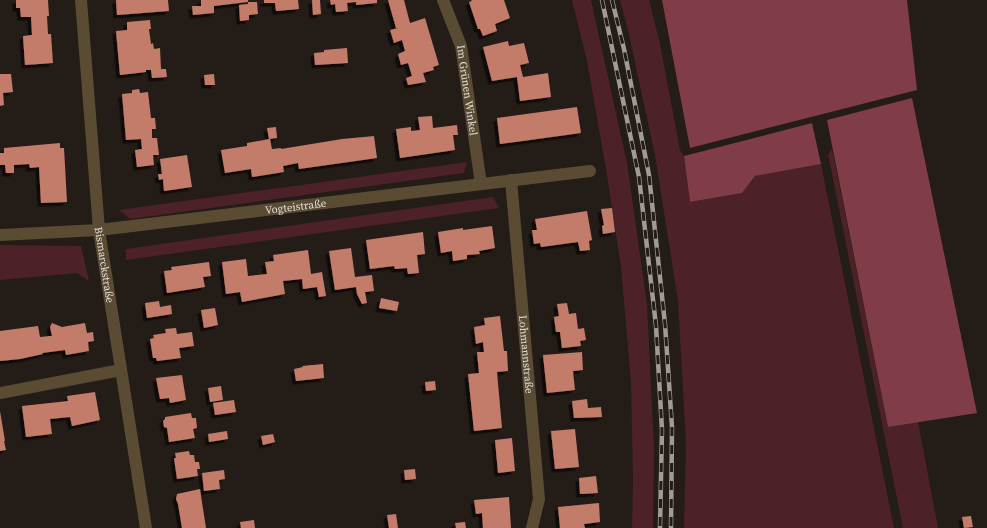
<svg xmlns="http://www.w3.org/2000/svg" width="987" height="528" viewBox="0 0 987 528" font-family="'Source Serif 4',serif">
<defs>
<filter id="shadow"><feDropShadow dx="-3.5" dy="3.5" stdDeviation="0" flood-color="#0009"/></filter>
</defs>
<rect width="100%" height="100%" fill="#231c17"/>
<!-- green -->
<g fill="#4d2128">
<polygon points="572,0 591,0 627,163 647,304 654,448 653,528 632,528 633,481 631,382 621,267 606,169 587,61"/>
<polygon points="620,0 649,0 660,44 680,150 684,156 690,202 742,193 755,176 821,164 894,528 684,528 686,444 678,301 655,155 628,30"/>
<polygon points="832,149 888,427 918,422 938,528 903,528 828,154"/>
<polygon points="467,162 464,173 130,219 119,210"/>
<polygon points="493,197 499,208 126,260 126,249"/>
<polygon points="0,245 81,246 89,281 77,273 0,280"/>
</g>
<!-- forest -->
<g fill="#803c47">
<polygon points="662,0 907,0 917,90 690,148"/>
<polygon points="912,98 977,413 888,427 827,120"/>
<polygon points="812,123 821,164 755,176 742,193 690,202 684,156"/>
</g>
<!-- building -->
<g fill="#c37c6b" filter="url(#shadow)">
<polygon points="16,0 48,0 49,16 47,16 48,34 51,34 53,63 25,65 23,36 32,35 31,17 21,17 20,8 16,8"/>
<polygon points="116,0 168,0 169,11 117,15"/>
<polygon points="201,0 248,0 248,2 214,6 214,13 193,15 192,6 201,6"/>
<polygon points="264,0 298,0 299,9 276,11 275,3 264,3"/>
<polygon points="312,0 320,0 321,14 313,15"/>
<polygon points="330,0 377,0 377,3 356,5 356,2 347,3 348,11 336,12 335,4 331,5"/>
<polygon points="388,0 404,0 410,23 425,18 439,65 433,67 434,70 423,73 426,82 408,85 406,78 412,76 408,63 401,65 398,54 405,51 402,40 394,43 390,30 398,28 396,28"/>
<polygon points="471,0 504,0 510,18 495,24 497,31 483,36 480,29 478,29 469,2 472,1"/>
<polygon points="248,2 257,2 258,14 249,15 249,20 240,21 239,5 248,4"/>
<polygon points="150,20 151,29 149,29 151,44 153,43 154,49 160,48 161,69 166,69 167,77 152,78 151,70 146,70 146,72 120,75 116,31 127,30 127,22"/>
<polygon points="508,41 509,46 524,43 529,63 520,65 523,77 548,73 551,97 520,101 517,77 492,81 483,47"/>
<polygon points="347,48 348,63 315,65 314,53 324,52 324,50"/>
<polygon points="0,74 11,74 13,92 3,93 4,105 0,106"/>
<polygon points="214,74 215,85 205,85 204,75"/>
<polygon points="139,89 140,93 148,92 151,118 155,118 156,129 152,129 152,138 157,138 159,155 153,155 154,165 137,167 135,150 142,149 141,139 126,140 122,94 132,93 132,90"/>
<polygon points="577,107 581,133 500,144 497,118"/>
<polygon points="432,116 433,128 457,125 458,135 453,135 455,150 400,158 396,129 411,127 411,131 420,130 418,117"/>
<polygon points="276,127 277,138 269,139 267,128"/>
<polygon points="374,136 377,158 299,169 298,163 283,166 284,172 252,177 251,169 225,173 221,150 247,146 247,143 270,139 272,149 281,148 281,149 342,139"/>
<polygon points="60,143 60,148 64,148 67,202 41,203 39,167 30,168 29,164 14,165 14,173 6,173 5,165 0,165 0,153 4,153 4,148"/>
<polygon points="187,155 192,187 164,191 163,179 159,180 158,174 162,174 160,159"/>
<polygon points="612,208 615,232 603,234 602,226 604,225 601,209"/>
<polygon points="587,211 592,240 589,241 590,250 580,251 578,242 541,247 540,243 534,244 532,230 537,230 535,219"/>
<polygon points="492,226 495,248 479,251 480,254 467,255 467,259 453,261 452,251 441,253 438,232 463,228 463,230"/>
<polygon points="423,232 425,254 417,255 419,273 408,274 407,268 395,269 394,266 370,269 366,240"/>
<polygon points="351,248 355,277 372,275 374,291 365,292 367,303 362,304 357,294 356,287 335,290 329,251"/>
<polygon points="308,250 311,274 322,272 326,296 319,297 317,287 303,289 302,279 283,281 285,294 242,302 240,292 226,294 222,262 246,259 248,276 267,274 265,262 274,261 273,255"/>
<polygon points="209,262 211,276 203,277 205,287 167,293 164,271 172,270 171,267"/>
<polygon points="381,298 399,302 397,311 379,308"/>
<polygon points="159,301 160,307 171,305 172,314 147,318 145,303"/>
<polygon points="567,303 569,314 576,313 578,329 584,328 586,340 580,341 581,346 562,348 560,332 556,332 554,317 559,316 557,304"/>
<polygon points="215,308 218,325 204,328 201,310"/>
<polygon points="500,316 504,351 507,351 508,371 497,372 502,428 474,431 468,374 479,373 477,352 484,352 483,342 476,344 474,327 485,325 484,318"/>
<polygon points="52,323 62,327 85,323 87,333 93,332 94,341 88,342 89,351 66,355 65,350 42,353 43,354 20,359 0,361 0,331 38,326 40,337 50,336 52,336 50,327"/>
<polygon points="176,328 177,334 192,332 194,346 179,348 181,358 157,361 156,358 153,358 150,339 154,338 153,335 166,333 165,329"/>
<polygon points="582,352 583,370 573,371 575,390 547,393 543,355"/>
<polygon points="323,364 324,378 296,381 294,369 303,367 302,366"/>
<polygon points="182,375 186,400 170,403 169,398 160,399 156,378"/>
<polygon points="435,381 436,390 426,391 425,382"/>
<polygon points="221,386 223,400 210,402 208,388"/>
<polygon points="95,392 100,420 72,426 70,417 50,419 52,434 26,437 22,406 68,401 67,396"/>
<polygon points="587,399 588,408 601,407 602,417 574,418 572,401"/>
<polygon points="234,400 236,412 215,415 213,403"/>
<polygon points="0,411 5,441 4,441 6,450 0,451"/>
<polygon points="191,413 192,418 196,418 197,428 193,429 195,438 169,442 167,428 164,427 163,421 165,419 165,417"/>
<polygon points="575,429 579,467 555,469 551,431"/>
<polygon points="227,431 228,439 209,442 208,434"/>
<polygon points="273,434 275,442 263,445 261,436"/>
<polygon points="512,438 515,471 498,473 495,440"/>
<polygon points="189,451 190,455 194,455 195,462 199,462 200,469 197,469 198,476 177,479 174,458 176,458 175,453"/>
<polygon points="415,469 416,479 405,480 404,470"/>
<polygon points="224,470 225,479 219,480 220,489 204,491 202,473"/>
<polygon points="596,476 598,493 580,494 579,478"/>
<polygon points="200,489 206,528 182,528 178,504 176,499 177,494"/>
<polygon points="509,497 511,528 483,528 482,513 476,514 474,500"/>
<polygon points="599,503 600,522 584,524 585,528 560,528 558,507"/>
<polygon points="396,514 398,528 389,528 387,515"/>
<polygon points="971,516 973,527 964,528 962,517"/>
<polygon points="254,520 255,528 241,528 240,522"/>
<polygon points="465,522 466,528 456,528 455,523"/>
</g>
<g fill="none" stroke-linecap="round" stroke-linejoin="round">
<!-- minor -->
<g stroke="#5a4b33" stroke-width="12">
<path id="s1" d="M81 0 99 230 146 528"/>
<path id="s2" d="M443 0 461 46 481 184"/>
<path id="s3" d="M511 180 539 499 532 528"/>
<path id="s4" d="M0 235 99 230 590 171"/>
<polyline points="0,393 121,370"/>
</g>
<!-- rail casing -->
<g stroke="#a19b98" stroke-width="4.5">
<g id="rail">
<polyline points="602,0 639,177 656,326 662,430 660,528"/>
<polyline points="612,0 624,49 649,175 665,324 672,427 671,528"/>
</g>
</g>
<!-- rail -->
<use href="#rail" stroke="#231c17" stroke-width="3" stroke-dasharray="9" stroke-linecap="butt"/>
</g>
<g text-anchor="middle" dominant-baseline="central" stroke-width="4" stroke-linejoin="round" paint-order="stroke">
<!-- street labels -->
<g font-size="11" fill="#e3dedb" stroke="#231c17">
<text stroke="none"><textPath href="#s2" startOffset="94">Im Grünen Winkel</textPath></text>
<text stroke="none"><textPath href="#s4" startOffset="297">Vogteistraße</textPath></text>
<text stroke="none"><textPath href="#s1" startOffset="266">Bismarckstraße</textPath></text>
<text stroke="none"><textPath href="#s3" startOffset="175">Lohmannstraße</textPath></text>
</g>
</g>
</svg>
